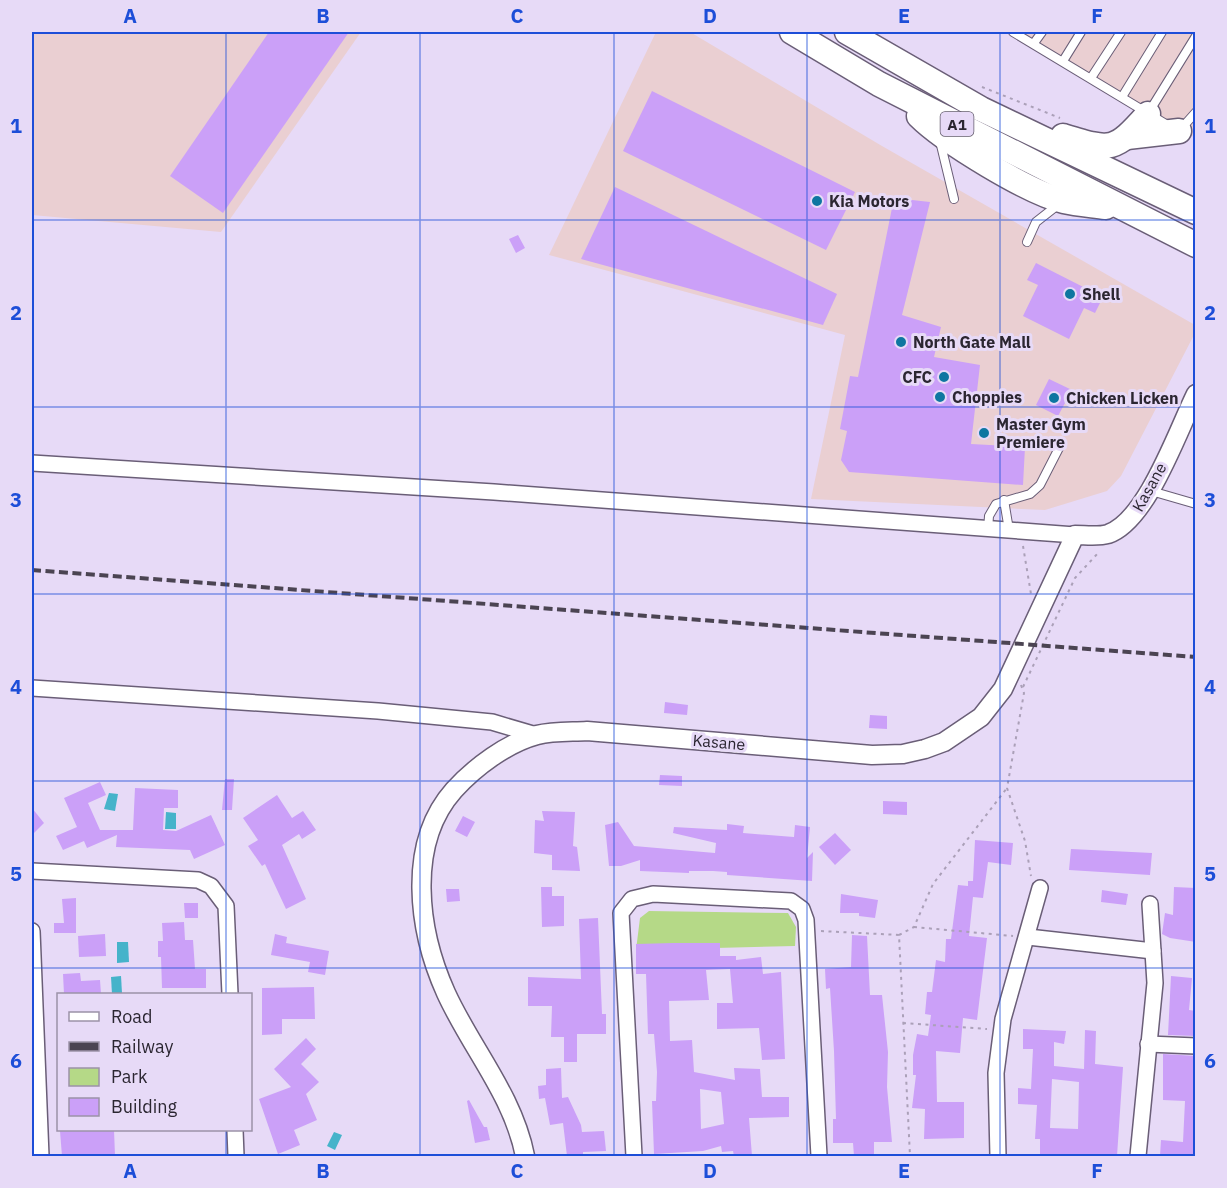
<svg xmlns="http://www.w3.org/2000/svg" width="1227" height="1188" viewBox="0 0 1227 1188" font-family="'IBM Plex Sans',sans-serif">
<rect width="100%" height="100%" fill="#e7daf7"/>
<!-- commercial -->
<g fill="#eacfd2">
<polygon points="32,32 361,32 221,232 32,215"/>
<polygon points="656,32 690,32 882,146 1195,325 1195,333 1121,476 1107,491 1045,510 811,499 845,335 549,255"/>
<polygon points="1019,32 1195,32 1195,137"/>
</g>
<!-- green -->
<polygon fill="#b5d987" points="649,911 788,913 796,927 795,946 636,950 640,918"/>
<!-- water -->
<g fill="#46b3ca">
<polygon points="109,793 118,794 115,811 104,809"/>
<polygon points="166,812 176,813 176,829 165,829"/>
<polygon points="117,942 128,942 129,962 117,963"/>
<polygon points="121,976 122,993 112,994 111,977"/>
<polygon points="334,1132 342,1135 335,1150 327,1146"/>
</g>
<!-- building -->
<g fill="#cba0f8" fill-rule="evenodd">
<polygon points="269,32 349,32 223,213 170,176"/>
<polygon points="652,91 855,192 826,250 623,151"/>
<polygon points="615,187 837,294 823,325 581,259"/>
<polygon points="894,198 930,202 902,315 941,327 934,357 980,365 971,444 1025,447 1023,485 849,472 841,460 847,431 840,429 850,376 858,377"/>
<polygon points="518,235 525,248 516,253 509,239"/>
<polygon points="1036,263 1103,297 1095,313 1084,308 1069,339 1023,316 1038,285 1027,280"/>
<polygon points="1049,379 1072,390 1058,416 1036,405"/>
<polygon points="665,702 688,705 687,715 664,713"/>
<polygon points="870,715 887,716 887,729 869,728"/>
<polygon points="660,775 682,776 682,786 659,785"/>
<polygon points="225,779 234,779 232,810 222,810"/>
<polygon points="100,782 106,795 88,803 100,830 133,830 135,788 178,790 178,808 164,808 163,830 176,831 211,815 225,845 194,859 190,850 116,847 117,835 87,848 84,841 63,850 56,836 77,827 64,798"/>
<polygon points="277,795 292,818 303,811 316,830 302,839 299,834 282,845 306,899 286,909 265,864 262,866 248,846 258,840 243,818"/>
<polygon points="883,801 907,802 907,815 883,814"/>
<polygon points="32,808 44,823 32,835"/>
<polygon points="542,811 575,812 573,846 577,847 580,871 552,870 552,855 534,853 535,820 544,821"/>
<polygon points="463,816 475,822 467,837 455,831"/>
<polygon points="618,822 634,846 715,853 716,843 673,833 674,827 727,830 727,824 744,826 743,833 794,837 795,825 810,827 807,858 813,852 812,881 727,875 727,872 713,871 689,871 689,873 640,871 640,860 621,866 609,866 605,825"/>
<polygon points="835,833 851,850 835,865 819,847"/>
<polygon points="975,840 1013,843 1011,865 988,862 983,898 973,897 969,936 987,938 977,1020 963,1018 960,1053 936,1051 937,1102 964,1102 964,1138 924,1139 925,1109 912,1108 916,1075 913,1075 913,1055 917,1034 928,1036 931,1015 925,1014 927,992 932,992 936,960 945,962 946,939 951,939 958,885 968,886 968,881 973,881"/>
<polygon points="1071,849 1152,853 1150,875 1069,870"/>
<polygon points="541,887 552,887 552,896 564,896 564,926 542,927"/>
<polygon points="1174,887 1196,888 1196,942 1170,938 1162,934 1165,913 1173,915"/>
<polygon points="446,889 459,889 460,901 447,902"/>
<polygon points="1102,890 1128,894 1126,905 1101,902"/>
<polygon points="841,894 878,900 875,918 859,916 859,913 840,913"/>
<polygon points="76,898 76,933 54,933 54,923 64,923 62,899"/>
<polygon points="184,903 198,903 198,918 185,918"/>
<polygon points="598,918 602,1014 606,1014 606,1034 577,1034 577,1062 564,1062 564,1037 551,1037 552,1006 528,1006 528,977 581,979 579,919"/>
<polygon points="184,922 185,940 193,940 195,969 206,969 206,988 162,988 161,957 158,957 158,941 163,941 162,923"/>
<polygon points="105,934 106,956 79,957 78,936"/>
<polygon points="275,934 287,937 286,943 329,951 325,975 308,972 310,962 271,955"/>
<polygon points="852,935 867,936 870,995 882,995 888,1052 887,1087 892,1142 874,1142 874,1156 854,1156 853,1143 833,1143 833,1119 836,1119 834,1051 830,988 826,989 825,969 851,967"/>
<path d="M673 943H720V956H736V960L761 957 763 974 781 972 785 1059 762 1060 759 1028 717 1029V1003H733L730 969 706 970 709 1000 669 1001 670 1041 692 1040 694 1072 735 1080 734 1068 760 1069 762 1097H789V1117L749 1118 752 1156H734L733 1151 722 1152 721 1146 703 1151 654 1154 652 1101H656L657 1072 654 1034H648L646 974H636V944ZM700 1089 721 1092 724 1124 701 1129Z"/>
<polygon points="80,973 81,981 100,980 101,994 64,994 63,974"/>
<polygon points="1171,976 1192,978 1189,1010 1196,1011 1196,1036 1168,1035"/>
<polygon points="314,987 315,1019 282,1019 282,1034 262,1035 262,988"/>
<path d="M1023 1029 1066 1031 1064 1044 1054 1042V1066L1084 1069 1085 1030 1096 1031 1095 1064 1123 1067 1117 1156H1040V1139H1035L1037 1105 1018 1104V1088L1031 1089 1033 1049H1023ZM1052 1079 1079 1082 1078 1129 1050 1128Z"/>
<polygon points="306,1038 316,1049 301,1064 319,1082 306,1094 317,1120 294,1130 300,1145 278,1154 259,1099 291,1087 274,1069"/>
<polygon points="1163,1054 1196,1056 1196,1156 1160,1156 1161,1140 1183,1142 1185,1101 1163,1100"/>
<polygon points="561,1068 562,1098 568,1097 581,1125 582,1132 604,1131 606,1151 583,1152 583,1156 567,1156 563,1123 550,1125 545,1098 539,1099 538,1086 546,1085 546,1069"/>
<polygon points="469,1100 484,1127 487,1127 490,1140 475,1143 467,1101"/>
<polygon points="64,1130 114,1130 115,1156 62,1156 60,1131"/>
</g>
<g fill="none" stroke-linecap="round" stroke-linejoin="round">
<!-- service casing -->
<g stroke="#6a5e77" stroke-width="10">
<g id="service">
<polyline points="1013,32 1169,126"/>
<polyline points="1034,43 1042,32"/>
<polyline points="1063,61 1081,32"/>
<polyline points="1091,78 1121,32"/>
<polyline points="1122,97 1162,32"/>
<polyline points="1149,112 1196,36"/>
<polyline points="1180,130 1196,112"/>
<polyline points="940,141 954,199"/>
<polyline points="1027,242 1036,222 1059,204"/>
<polyline points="1151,491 1196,504"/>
<polyline points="1004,500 1009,530"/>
<polyline points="988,529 989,516 996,504 1030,494 1040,485 1059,448"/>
</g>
</g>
<!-- minor casing -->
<g stroke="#6a5e77" stroke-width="18">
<g id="minor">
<polyline points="32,463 494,492 1075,535"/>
<polyline points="32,688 378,711 492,722 536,735"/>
<polyline points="32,871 198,880 211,886 226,906 230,994"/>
<polyline points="32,931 41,1156"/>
<polyline points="1028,937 1153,951"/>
<polyline points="1148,1044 1196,1046"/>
<polyline points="235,1130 236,1156"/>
<polyline points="634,1156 621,913 632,899 653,894 791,901 802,909 806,920 819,1156"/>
<polyline points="998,1156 996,1073 1003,1019 1040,888"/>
<polyline points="1138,1156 1155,983 1150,904"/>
</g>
</g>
<!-- tertiary casing -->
<g stroke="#6a5e77" stroke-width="21">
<path id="tertiary" d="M525 1156C513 1095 471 1048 446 993 418 931 406 844 454 790 475 767 507 743 537 735 553 731 571 732 587 731L872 755 903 754 925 749 944 742 981 717 1003 689 1075 535C1085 535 1098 537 1108 534 1147 521 1178 430 1196 394"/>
</g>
<!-- trunk casing -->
<g stroke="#6a5e77" stroke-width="27">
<g id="trunk">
<polyline points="792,32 879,84 1196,245"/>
<polyline points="847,32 981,109 1196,212"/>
<path d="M919 116C944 141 1029 193 1064 201 1077 204 1092 205 1106 207"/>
<path d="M1063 136C1112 151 1114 152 1148 114"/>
<polyline points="1127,137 1179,131"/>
</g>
</g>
<!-- path -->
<g stroke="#aba0b8" stroke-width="2" stroke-dasharray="3 4.5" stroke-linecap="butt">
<polyline points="982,87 1060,118"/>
<polyline points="1023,546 1031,594"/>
<polyline points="1021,685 1024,693 1007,788 1025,841 1031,876"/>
<polyline points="1023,687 1075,578 1099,552"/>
<polyline points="914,927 1013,936"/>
<polyline points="821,931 899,935 910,1156"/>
<polyline points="899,935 914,927 933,884 1007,788"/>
<polyline points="903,1023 987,1029"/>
</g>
<!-- service -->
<use href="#service" stroke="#fff" stroke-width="8"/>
<!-- minor -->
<use href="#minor" stroke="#fff" stroke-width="15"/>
<!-- tertiary -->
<use href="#tertiary" stroke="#fff" stroke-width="18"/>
<!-- trunk -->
<use href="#trunk" stroke="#fff" stroke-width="24"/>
<!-- rail -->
<polyline stroke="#4b4452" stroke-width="4" stroke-dasharray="9 4.5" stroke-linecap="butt" points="32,570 1196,657"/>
</g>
<!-- grid -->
<path fill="none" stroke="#1d4ed8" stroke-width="1.5" stroke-opacity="0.55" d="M226 32V994M420 32V1156M614 32V1156M807 32V1156M1000 32V1156M32 220H1196M32 407H1196M32 594H1196M32 781H1196M32 968H1196M226 1130V1156"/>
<!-- markers -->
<g fill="#0e76a1" stroke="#e7daf7" stroke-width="2">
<circle cx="817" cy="201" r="6"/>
<circle cx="1070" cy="294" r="6"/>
<circle cx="901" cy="342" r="6"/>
<circle cx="944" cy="377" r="6"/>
<circle cx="940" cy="397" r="6"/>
<circle cx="1054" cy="398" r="6"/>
<circle cx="984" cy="433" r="6"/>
</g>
<g text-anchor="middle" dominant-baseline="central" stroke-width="6" stroke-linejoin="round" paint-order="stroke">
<!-- shield labels -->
<rect fill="#e7daf7" stroke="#635c6c" stroke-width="1.5" x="940.5" y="112" width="33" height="24" rx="4.5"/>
<g font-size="15" font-weight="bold" fill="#2b2631">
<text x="957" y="124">A1</text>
</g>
<!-- poi labels -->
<g font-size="16" font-weight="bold" fill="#2b2631" stroke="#e7daf7" text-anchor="start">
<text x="829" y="201">Kia Motors</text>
<text x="1082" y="294">Shell</text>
<text x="913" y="342">North Gate Mall</text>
<text x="932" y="377" text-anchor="end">CFC</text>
<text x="952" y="397">Choppies</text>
<text x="1066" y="398">Chicken Licken</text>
<text x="996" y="424">Master Gym<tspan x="996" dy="18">Premiere</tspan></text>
</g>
<!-- street labels -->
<g font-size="16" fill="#2b2631" stroke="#e7daf7">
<text transform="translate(1149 487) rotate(-61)">Kasane</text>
<text transform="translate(719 742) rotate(5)">Kasane</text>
</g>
</g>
<!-- border -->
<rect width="1227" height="1188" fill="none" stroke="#e7daf7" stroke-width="66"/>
<!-- legend -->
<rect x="57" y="993" width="195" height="138" fill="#e7daf7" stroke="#9c92a8" stroke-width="1.5"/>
<rect x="69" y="1012" width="30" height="9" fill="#ffffff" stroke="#9c92a8" stroke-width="1.5"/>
<text x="111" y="1023" font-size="18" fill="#2b2631">Road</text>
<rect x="69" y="1042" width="30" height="9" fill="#4b4452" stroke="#9c92a8" stroke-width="1.5"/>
<text x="111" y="1053" font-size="18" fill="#2b2631">Railway</text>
<rect x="69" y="1068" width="30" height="18" fill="#b5d987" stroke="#9c92a8" stroke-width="1.5"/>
<text x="111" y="1083" font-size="18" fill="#2b2631">Park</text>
<rect x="69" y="1098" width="30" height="18" fill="#cba0f8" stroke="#9c92a8" stroke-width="1.5"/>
<text x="111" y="1113" font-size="18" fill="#2b2631">Building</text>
<rect x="33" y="33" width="1161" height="1122" fill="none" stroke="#1d4ed8" stroke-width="2"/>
<g font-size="20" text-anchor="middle" font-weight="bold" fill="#1d4ed8">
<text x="130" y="23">A</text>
<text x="323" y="23">B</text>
<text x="517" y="23">C</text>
<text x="710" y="23">D</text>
<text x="904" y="23">E</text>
<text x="1097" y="23">F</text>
<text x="16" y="133">1</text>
<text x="1210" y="133">1</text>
<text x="16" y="320">2</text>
<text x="1210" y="320">2</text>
<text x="16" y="507">3</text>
<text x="1210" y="507">3</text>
<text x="16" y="694">4</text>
<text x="1210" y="694">4</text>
<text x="16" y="881">5</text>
<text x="1210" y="881">5</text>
<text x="16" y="1068">6</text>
<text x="1210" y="1068">6</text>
<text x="130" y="1178">A</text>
<text x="323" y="1178">B</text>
<text x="517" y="1178">C</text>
<text x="710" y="1178">D</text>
<text x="904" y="1178">E</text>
<text x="1097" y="1178">F</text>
</g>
</svg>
